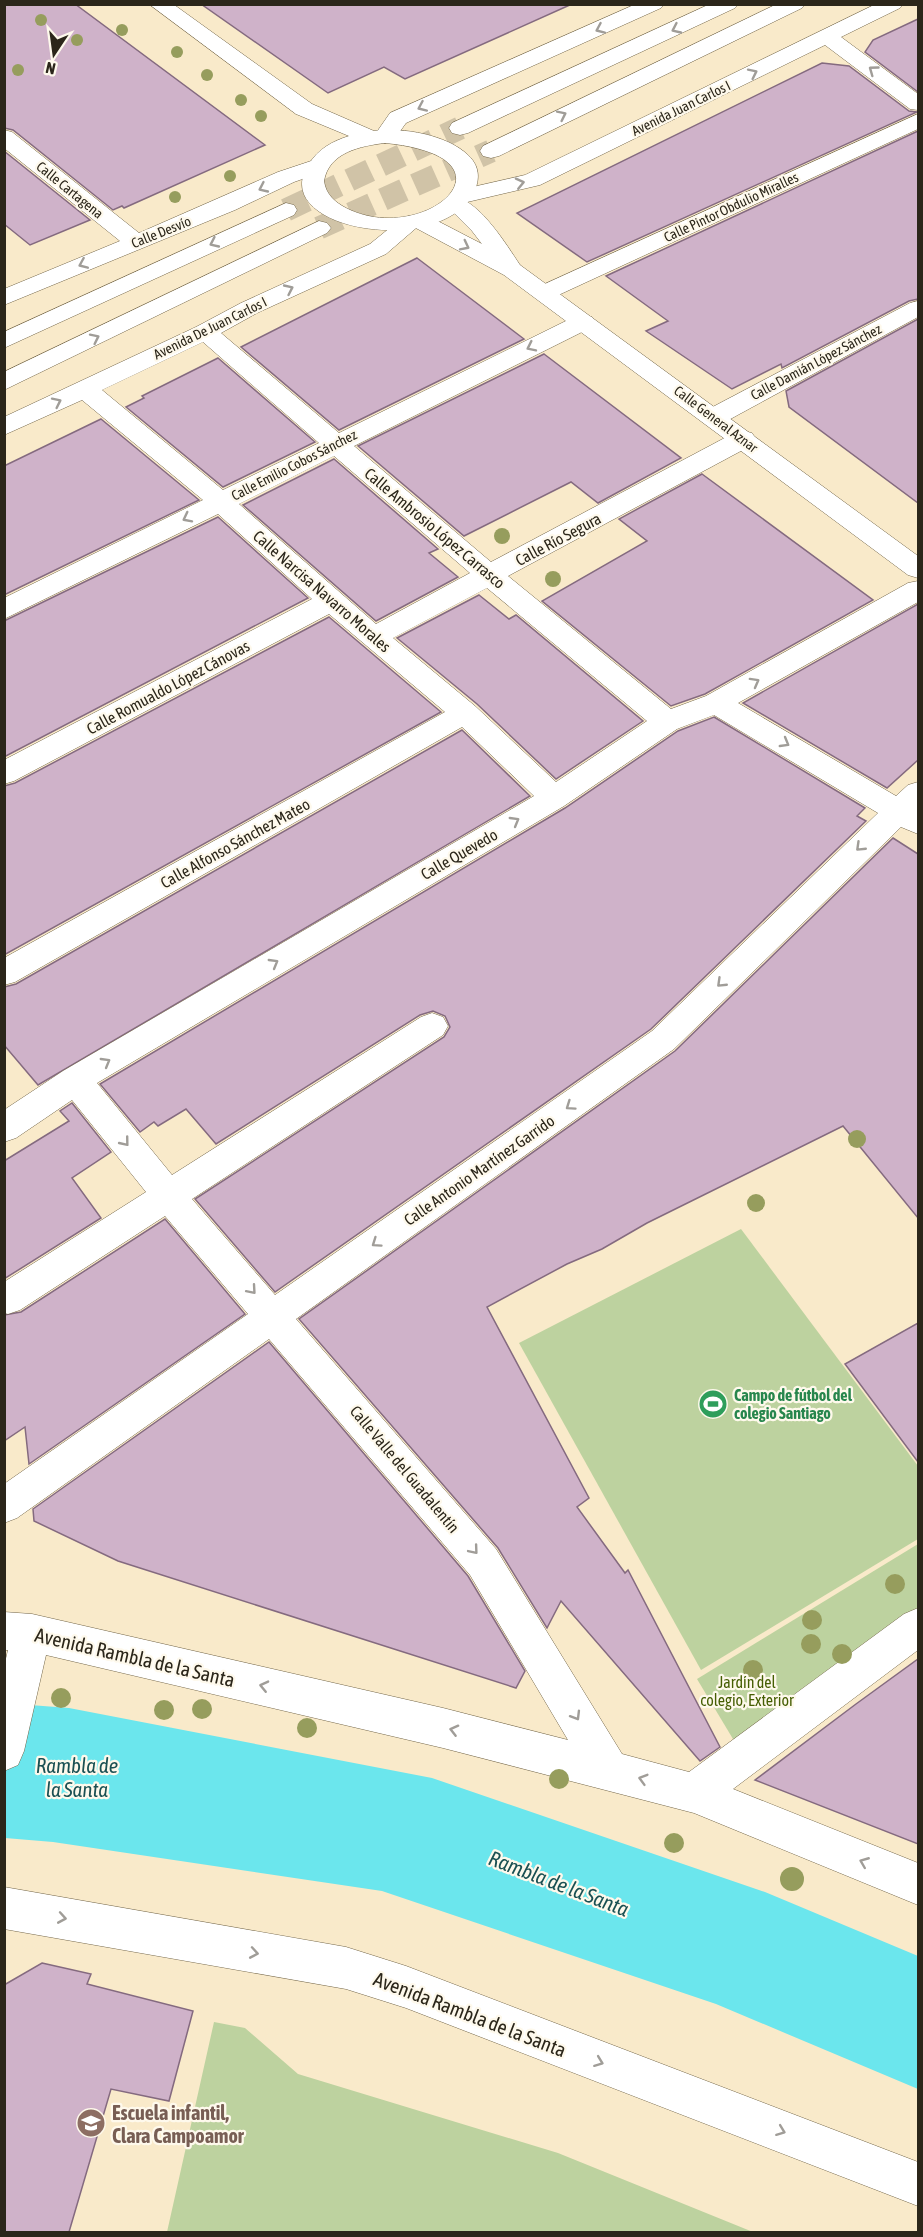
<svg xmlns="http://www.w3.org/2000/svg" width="923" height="2237" viewBox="0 0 923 2237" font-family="'Asap Condensed',sans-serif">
<rect width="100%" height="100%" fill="#f9eaca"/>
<!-- green -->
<g fill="#bdd29f">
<polygon points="741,1229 918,1466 918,1539 701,1670 519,1343"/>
<polygon points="918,1544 918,1614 736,1744 697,1679"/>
<polygon points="214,2022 245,2028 298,2074 558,2153 753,2232 167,2232"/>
</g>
<!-- water -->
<polygon fill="#6be6ed" points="4,1703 69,1708 432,1778 765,1892 918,1956 918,2089 716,2004 382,1891 53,1842 5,1838"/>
<!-- building -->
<g fill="#cfb2c9" stroke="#846a7f" stroke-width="1.5">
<polygon points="4,4 75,4 265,145 124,208 122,206 113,210 13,130 4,128"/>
<polygon points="201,4 572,4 405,79 384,67 328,93"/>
<polygon points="918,19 918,92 865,52 873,40"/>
<polygon points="822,63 849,66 909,111 917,112 587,262 517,213"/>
<polygon points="918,131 918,299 909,301 782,368 781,364 732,389 646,331 668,321 606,276"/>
<polygon points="4,151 90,220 30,245 4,224"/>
<polygon points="417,258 524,339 339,430 241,347"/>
<polygon points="918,319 918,503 789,407 786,391"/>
<polygon points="544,354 681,458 598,503 571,482 464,536 358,446"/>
<polygon points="218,358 315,442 223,487 126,407 144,398 142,396"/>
<polygon points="101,419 199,500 4,595 4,466"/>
<polygon points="334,459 438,549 429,553 458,577 376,621 243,505"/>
<polygon points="702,474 873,600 705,694 671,706 542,601 647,541 619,519"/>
<polygon points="218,517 308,598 4,757 4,621"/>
<polygon points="479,595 509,619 516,615 643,721 556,779 477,704 397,638"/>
<polygon points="918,604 918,760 887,788 743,703"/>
<polygon points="329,617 441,712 4,955 4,786 15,783"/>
<polygon points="714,717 865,808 857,816 866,821 651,1029 275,1292 195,1199 444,1037 450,1027 445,1016 433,1011 420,1015 216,1144 186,1109 158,1126 154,1122 140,1132 100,1084 565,808 678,731"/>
<polygon points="462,730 530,796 38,1085 4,1045 4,987 16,984"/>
<polygon points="893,838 918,854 918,1218 843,1126 647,1223 602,1249 567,1264 487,1307 589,1498 577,1507 625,1573 628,1570 720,1747 700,1761 561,1601 547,1628 498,1548 299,1319 675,1051"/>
<polygon points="72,1103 111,1152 72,1178 101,1218 4,1279 4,1161 69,1121 60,1111"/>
<polygon points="165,1219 245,1314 29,1464 25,1427 4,1441 4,1315 21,1312"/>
<polygon points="918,1323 918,1462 845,1364"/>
<polygon points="269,1342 468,1576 525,1671 516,1688 118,1561 34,1521 33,1509"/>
<polygon points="918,1659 918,1844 755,1780 856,1704"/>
<polygon points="42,1963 91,1974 87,1984 193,2011 169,2101 111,2089 69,2232 4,2232 4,1985"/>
</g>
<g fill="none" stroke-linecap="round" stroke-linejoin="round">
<!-- primary-tunnel -->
<g stroke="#d0c3a7" stroke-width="23" stroke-dasharray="23 12" stroke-linecap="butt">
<polyline points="286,210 460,128"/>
<polyline points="319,228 491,151"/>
</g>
<!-- minor casing -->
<g stroke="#74674a" stroke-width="1">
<g id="minor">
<polygon points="636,4 664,4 661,8 406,123 393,141 385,143 377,141 374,136 390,113"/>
<polygon points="876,4 903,4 900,8 841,37 918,94 918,110 910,109 825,45 540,185 463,203 455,201 452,196 455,191 525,175"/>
<polygon points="918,114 918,129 552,298 544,300 536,298 532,293 536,288"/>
<polygon points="4,130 12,132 139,233 278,172 317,159 325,161 328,166 325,171 294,182 235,210 4,305 4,289 120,241 4,148"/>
<path d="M410 216 418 218 422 223 386 254 257 313 221 333 339 433 574 317 583 315 592 317 595 322 592 327 354 446 491 562 734 433 743 431 752 433 756 439 752 445 508 576 671 709 706 696 908 583 918 581V602L738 703 896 796 908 785 918 782V834L901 827 674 1049 296 1319 496 1549 622 1754 689 1772 904 1614 918 1608V1650L733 1789 918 1863V1905L694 1813 443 1748 46 1655 24 1751 18 1765 4 1771V1667L8 1650H4V1612L32 1614 443 1708 568 1740 470 1575 269 1339 17 1518 4 1523V1484L248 1314 165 1216 20 1310 8 1314 4 1313V1282L146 1192 72 1100 16 1138 4 1142V1110L63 1071 534 796 462 727 15 982 4 985V958L445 712 329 614 14 781 4 784V760L312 599 218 514 4 619V598L203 500 82 400 4 435V417L196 327 241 303 370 244 402 218ZM203 342 319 443 223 490 102 390ZM334 456 470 573 376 624 239 504ZM487 588 647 721 556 782 475 706 393 638ZM714 715 878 813 652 1031 275 1295 192 1199 443 1035 448 1026 443 1017 432 1013 421 1017 172 1175 97 1083 564 806 677 729Z"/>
<polygon points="918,301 918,317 723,423 714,425 705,423 701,417 705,411 910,303"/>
<polygon points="4,1887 346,1947 406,1966 918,2162 918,2206 406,2008 346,1989 4,1929"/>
</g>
</g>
<!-- tertiary casing -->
<g stroke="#74674a" stroke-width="1">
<path id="tertiary" d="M456 197C481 203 506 244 520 265L918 556V578L908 575 504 275 412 226 408 221 412 216 420 214 428 216 482 244 472 231 445 204 448 199Z"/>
</g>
<!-- secondary casing -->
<g stroke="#74674a" stroke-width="1">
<path id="secondary" d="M149 4H173L312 104 374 131C403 127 447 135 468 155 481 167 480 182 472 196 434 258 266 228 309 164 318 149 333 141 349 136L296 114ZM385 143C528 157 424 248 346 208 335 202 326 195 324 181 329 152 361 146 385 143Z"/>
</g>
<!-- primary casing -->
<g stroke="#74674a" stroke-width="1">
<g id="primary">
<polygon points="710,4 738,4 735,8 468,133 460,135 452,133 449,128 452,123"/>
<polygon points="777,4 805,4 802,8 499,156 491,158 483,156 480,151 483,146"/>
<polygon points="286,203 294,205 297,210 294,215 4,348 4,332"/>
<polygon points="319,221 327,223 331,228 327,233 4,390 4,372"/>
</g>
</g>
<!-- minor -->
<use href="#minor" fill="#fff" fill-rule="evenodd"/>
<!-- tertiary -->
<use href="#tertiary" fill="#fff" fill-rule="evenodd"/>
<!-- secondary -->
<use href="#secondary" fill="#fff" fill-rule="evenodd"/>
<!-- primary -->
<use href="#primary" fill="#fff" fill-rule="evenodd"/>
</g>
<!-- trees -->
<g fill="#969d5d">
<circle cx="41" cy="20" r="6"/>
<circle cx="122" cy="30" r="6"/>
<circle cx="77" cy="40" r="6"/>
<circle cx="177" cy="52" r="6"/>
<circle cx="18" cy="70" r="6"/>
<circle cx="207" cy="75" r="6"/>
<circle cx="241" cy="100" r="6"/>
<circle cx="261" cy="116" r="6"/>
<circle cx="230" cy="176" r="6"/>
<circle cx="175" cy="197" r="6"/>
<circle cx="502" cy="536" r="8"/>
<circle cx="553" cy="579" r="8"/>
<circle cx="857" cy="1139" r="9"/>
<circle cx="756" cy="1203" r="9"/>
<circle cx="895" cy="1584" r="10"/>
<circle cx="812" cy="1620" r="10"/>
<circle cx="811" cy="1644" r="10"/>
<circle cx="842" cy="1654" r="10"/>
<circle cx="753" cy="1670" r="10"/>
<circle cx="61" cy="1698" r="10"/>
<circle cx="202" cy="1709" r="10"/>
<circle cx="164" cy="1710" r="10"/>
<circle cx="307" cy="1728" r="10"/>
<circle cx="559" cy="1779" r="10"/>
<circle cx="674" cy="1843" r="10"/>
<circle cx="792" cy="1879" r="12"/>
</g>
<!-- one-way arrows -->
<defs><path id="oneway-chevron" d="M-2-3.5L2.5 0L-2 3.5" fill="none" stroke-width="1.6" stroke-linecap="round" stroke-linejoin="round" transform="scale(1.5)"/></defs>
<g stroke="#a09d98">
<use href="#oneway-chevron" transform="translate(600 29) rotate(156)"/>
<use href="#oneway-chevron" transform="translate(676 29) rotate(155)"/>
<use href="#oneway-chevron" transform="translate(873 70) rotate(-144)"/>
<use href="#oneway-chevron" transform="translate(753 73) rotate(-26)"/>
<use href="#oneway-chevron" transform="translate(422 107) rotate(156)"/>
<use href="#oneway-chevron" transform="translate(562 115) rotate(-26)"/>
<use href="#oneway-chevron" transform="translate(520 183) rotate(-13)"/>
<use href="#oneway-chevron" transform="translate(263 188) rotate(155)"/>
<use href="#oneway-chevron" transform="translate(214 243) rotate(155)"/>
<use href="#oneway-chevron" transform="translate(465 246) rotate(27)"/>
<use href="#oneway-chevron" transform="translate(83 264) rotate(157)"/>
<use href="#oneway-chevron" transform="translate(289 289) rotate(-25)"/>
<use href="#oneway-chevron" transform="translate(95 338) rotate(-26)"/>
<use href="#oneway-chevron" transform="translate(531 347) rotate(154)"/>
<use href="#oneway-chevron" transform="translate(57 402) rotate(-26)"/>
<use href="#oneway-chevron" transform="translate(187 518) rotate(153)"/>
<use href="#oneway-chevron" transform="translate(755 682) rotate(-29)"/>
<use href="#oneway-chevron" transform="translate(785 743) rotate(30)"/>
<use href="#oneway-chevron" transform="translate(515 821) rotate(-30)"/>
<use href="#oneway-chevron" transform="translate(860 847) rotate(136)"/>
<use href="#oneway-chevron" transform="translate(274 963) rotate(-30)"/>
<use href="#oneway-chevron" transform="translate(721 983) rotate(136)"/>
<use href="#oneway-chevron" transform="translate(106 1062) rotate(-30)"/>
<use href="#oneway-chevron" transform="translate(570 1106) rotate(145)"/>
<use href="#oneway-chevron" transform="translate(125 1142) rotate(51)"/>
<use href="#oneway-chevron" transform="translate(376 1243) rotate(145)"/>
<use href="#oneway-chevron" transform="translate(252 1290) rotate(49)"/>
<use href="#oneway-chevron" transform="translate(474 1550) rotate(50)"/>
<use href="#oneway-chevron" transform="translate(264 1686) rotate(-167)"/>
<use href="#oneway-chevron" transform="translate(576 1716) rotate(59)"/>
<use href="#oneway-chevron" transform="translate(454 1730) rotate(-166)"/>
<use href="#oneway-chevron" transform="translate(643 1779) rotate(-164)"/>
<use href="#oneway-chevron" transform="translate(864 1862) rotate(-158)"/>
<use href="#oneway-chevron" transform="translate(62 1918) rotate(10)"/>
<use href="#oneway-chevron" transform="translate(254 1953) rotate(10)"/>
<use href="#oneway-chevron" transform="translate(599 2062) rotate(21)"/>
<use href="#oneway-chevron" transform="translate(781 2131) rotate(21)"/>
</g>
<!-- icons -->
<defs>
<g id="stadium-disc" transform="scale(1.5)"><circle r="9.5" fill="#2e9e5b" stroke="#fef9ec"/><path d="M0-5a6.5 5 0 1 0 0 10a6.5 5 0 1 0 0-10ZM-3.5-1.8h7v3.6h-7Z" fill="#fff"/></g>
<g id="school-disc" transform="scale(1.5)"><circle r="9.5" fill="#8d6e63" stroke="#fef9ec"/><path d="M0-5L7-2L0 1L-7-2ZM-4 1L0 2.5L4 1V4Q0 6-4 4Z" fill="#fff"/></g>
</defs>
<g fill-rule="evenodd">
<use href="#stadium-disc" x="713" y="1404"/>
<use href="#school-disc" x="91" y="2123"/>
</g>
<g text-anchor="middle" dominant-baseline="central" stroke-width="4.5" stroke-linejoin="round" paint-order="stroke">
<!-- far-street labels -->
<g font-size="14" fill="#2b261a" stroke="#fef9ec">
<text transform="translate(681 108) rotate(-26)">Avenida Juan Carlos I</text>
<text transform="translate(70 190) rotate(39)">Calle Cartagena</text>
<text transform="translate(731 207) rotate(-25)">Calle Pintor Obdulio Miralles</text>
<text transform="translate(161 232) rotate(-22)">Calle Desvío</text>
<text transform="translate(210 328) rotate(-26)">Avenida De Juan Carlos I</text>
<text transform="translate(816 362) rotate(-28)">Calle Damián López Sánchez</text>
<text transform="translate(716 419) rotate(37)">Calle General Aznar</text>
<text transform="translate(294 465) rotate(-27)">Calle Emilio Cobos Sánchez</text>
</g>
<!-- street labels -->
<g font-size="16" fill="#2b261a" stroke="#fef9ec">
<text transform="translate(435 528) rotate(40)">Calle Ambrosio López Carrasco</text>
<text transform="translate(558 539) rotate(-28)">Calle Río Segura</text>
<text transform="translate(322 591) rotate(41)">Calle Narcisa Navarro Morales</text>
<text transform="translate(168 687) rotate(-28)">Calle Romualdo López Cánovas</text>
<text transform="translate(235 843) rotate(-29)">Calle Alfonso Sánchez Mateo</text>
<text transform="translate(459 854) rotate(-30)">Calle Quevedo</text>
<text transform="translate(479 1170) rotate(-35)">Calle Antonio Martínez Garrido</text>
<text transform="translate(405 1469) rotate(50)">Calle Valle del Guadalentín</text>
</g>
<!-- leisure labels -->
<g font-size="16" font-weight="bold" fill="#27864d" stroke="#fef9ec" text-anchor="start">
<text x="734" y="1395">Campo de fútbol del<tspan x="734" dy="18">colegio Santiago</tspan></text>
</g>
<!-- park labels -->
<g font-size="16" fill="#455e03" stroke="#fef9ec">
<text x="747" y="1682">Jardín del<tspan x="747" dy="18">colegio, Exterior</tspan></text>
</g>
<!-- near-street labels -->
<g font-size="20" fill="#2b261a" stroke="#fef9ec">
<text transform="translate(135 1657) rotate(13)">Avenida Rambla de la Santa</text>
<text transform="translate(470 2014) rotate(21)">Avenida Rambla de la Santa</text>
</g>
<!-- near-education labels -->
<g font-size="20" font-weight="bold" fill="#785e54" stroke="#fef9ec" text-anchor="start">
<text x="112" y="2112">Escuela infantil,<tspan x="112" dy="23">Clara Campoamor</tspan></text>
</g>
<!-- near-water labels -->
<g font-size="21" font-style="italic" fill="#1a5053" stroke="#fef9ec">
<text x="77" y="1765">Rambla de<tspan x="77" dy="24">la Santa</tspan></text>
<text transform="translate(559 1883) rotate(21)">Rambla de la Santa</text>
</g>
</g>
<!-- border -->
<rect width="923" height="2237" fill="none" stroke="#2b261a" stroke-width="12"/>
<!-- north arrow -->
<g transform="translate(54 54) rotate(193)" stroke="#fef9ec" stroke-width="4.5" paint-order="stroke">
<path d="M0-4.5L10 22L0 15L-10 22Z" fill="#2b261a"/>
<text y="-9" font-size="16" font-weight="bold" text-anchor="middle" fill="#2b261a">N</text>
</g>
</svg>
